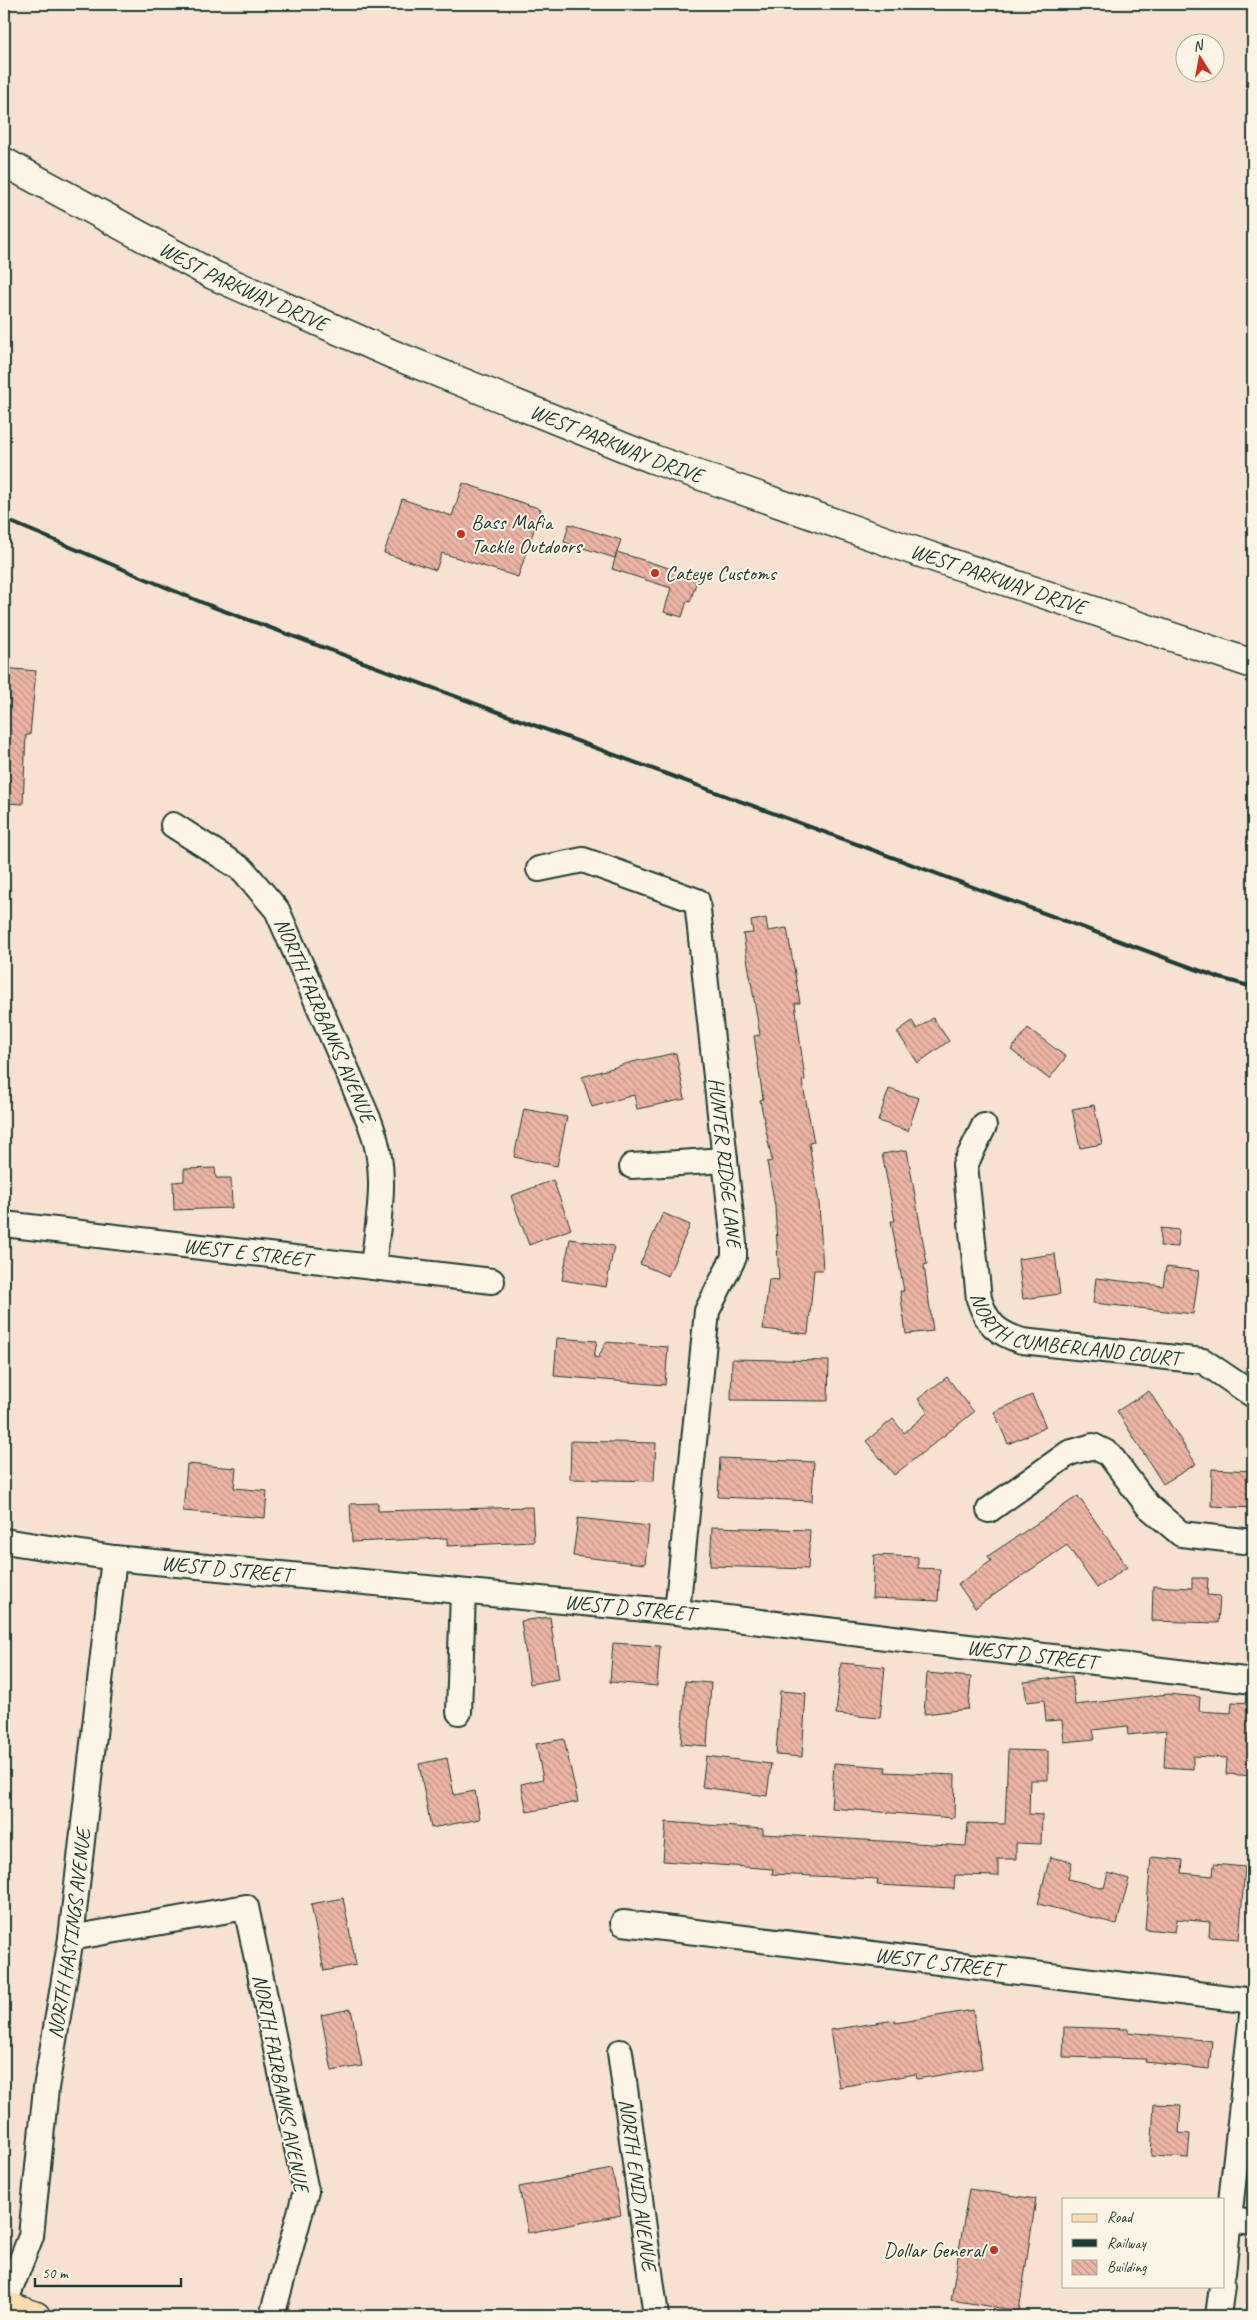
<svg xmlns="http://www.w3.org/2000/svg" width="1257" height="2320" viewBox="0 0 1257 2320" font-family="Caveat,sans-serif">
<defs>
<pattern id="building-back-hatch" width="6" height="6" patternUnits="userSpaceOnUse" patternTransform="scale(1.25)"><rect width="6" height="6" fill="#ecb4a3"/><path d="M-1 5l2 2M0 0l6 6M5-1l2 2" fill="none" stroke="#bf9486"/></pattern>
</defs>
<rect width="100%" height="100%" fill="#f7e2d1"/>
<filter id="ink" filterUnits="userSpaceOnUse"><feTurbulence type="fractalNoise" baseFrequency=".02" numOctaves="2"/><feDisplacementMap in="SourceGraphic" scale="10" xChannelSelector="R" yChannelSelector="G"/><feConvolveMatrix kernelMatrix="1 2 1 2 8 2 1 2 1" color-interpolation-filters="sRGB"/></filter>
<g filter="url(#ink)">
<!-- building -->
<g fill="url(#building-back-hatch)" stroke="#1f3d34">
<polygon points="463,483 541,509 518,577 442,553 436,570 384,553 402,499 452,516"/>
<polygon points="569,524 621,540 615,558 564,542"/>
<polygon points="617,552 698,577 690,602 687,601 682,617 664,612 671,588 612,569"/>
<polygon points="4,668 36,671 30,735 26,735 23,804 4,803"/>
<polygon points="766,918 768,931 787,928 800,1003 795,1003 805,1080 802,1081 814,1142 809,1143 819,1203 823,1270 814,1270 808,1334 763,1329 769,1279 779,1280 775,1206 767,1162 772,1161 760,1100 763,1099 754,1036 760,1035 743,934 753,933 751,921"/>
<polygon points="933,1018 949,1041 918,1063 897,1032 912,1021 917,1029"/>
<polygon points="1028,1028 1066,1057 1049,1079 1011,1050"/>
<polygon points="676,1053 685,1099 637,1109 634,1095 592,1107 582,1077 632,1062"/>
<polygon points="889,1089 919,1098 908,1131 878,1121"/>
<polygon points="1094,1105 1102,1144 1080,1148 1072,1109"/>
<polygon points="524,1109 567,1117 557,1166 514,1157"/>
<polygon points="907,1150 927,1264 924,1265 933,1331 906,1334 900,1291 904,1291 891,1221 895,1221 882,1154"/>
<polygon points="215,1168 216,1178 231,1178 232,1208 174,1210 173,1182 184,1181 184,1169"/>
<polygon points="553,1180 571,1229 529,1245 511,1196"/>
<polygon points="663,1213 690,1225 668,1276 640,1264"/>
<polygon points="1161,1228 1179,1230 1178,1247 1160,1246"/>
<polygon points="570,1239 614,1246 606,1287 562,1280"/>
<polygon points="1055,1254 1060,1294 1023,1299 1018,1259"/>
<polygon points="1166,1267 1199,1271 1193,1314 1093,1303 1096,1278 1163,1286"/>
<polygon points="557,1338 597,1341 594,1357 598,1358 606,1342 668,1347 665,1385 554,1376"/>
<polygon points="732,1359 829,1361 828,1401 731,1400"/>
<polygon points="947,1377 974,1412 894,1475 866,1441 893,1419 904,1433 928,1412 918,1399"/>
<polygon points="1149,1391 1196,1464 1163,1484 1117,1411"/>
<polygon points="1032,1395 1046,1427 1008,1444 994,1412"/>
<polygon points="571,1441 656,1443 654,1481 570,1479"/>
<polygon points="720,1458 814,1462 812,1501 718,1497"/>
<polygon points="187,1464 236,1468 234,1488 267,1491 265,1518 183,1511"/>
<polygon points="1212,1469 1253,1471 1253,1508 1211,1506"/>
<polygon points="1078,1496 1127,1567 1097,1588 1067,1545 975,1608 958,1584 991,1561 988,1556"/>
<polygon points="378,1503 378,1511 532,1507 534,1542 447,1546 447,1538 352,1542 350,1504"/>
<polygon points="578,1518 649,1526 645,1564 573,1556"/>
<polygon points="712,1527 810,1530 808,1569 710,1566"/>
<polygon points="874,1555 918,1557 918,1568 940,1569 938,1601 872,1598"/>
<polygon points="1192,1578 1208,1578 1207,1595 1220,1596 1218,1623 1152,1621 1153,1586 1192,1588"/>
<polygon points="550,1617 559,1679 530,1684 521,1621"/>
<polygon points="613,1643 660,1646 657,1686 610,1682"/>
<polygon points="841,1663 885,1667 880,1718 836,1714"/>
<polygon points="927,1673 971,1677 968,1709 924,1714"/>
<polygon points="1072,1676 1075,1705 1168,1694 1200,1697 1199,1711 1231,1713 1232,1702 1253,1703 1253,1776 1226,1774 1227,1758 1193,1756 1193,1769 1164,1767 1166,1731 1128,1735 1127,1726 1093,1730 1095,1739 1064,1742 1062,1720 1046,1721 1044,1700 1027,1702 1024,1682"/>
<polygon points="685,1681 711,1683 707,1746 681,1744"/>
<polygon points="780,1691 806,1693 802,1757 776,1755"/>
<polygon points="564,1739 578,1802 527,1812 521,1784 543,1779 536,1744"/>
<polygon points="1008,1750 1048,1751 1048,1780 1030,1780 1029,1814 1042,1815 1041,1844 1016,1843 1016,1859 998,1859 998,1876 955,1875 954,1889 877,1885 878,1879 772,1874 773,1869 663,1861 666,1822 763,1829 763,1834 966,1846 968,1823 1005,1824"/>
<polygon points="706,1756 771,1764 767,1796 702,1787"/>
<polygon points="447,1758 454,1795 475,1791 480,1819 431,1828 419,1764"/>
<polygon points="834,1763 886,1767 885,1772 955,1775 954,1818 831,1808"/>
<polygon points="1050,1857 1072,1862 1068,1879 1104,1888 1108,1873 1129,1879 1117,1924 1038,1904"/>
<polygon points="1151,1857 1183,1860 1182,1873 1213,1876 1214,1864 1245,1867 1239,1939 1209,1937 1210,1922 1177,1919 1175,1932 1145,1929"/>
<polygon points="343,1898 356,1965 324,1971 311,1904"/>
<polygon points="351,2009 362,2066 332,2071 321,2015"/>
<polygon points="973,2010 982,2068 917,2079 916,2074 839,2087 830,2030 895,2020 895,2023"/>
<polygon points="1064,2027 1128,2029 1128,2032 1212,2041 1209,2069 1145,2062 1146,2059 1063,2057"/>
<polygon points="1154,2104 1181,2105 1179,2133 1190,2134 1188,2158 1151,2156"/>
<polygon points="612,2169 621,2215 528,2233 519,2187"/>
<polygon points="969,2189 1036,2199 1019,2311 951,2300"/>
</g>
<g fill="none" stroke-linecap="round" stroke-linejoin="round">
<!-- street casing -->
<g stroke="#1f3d34" stroke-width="28">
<g id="street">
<path id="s1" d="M173 825 243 870 277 910 370 1123C389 1171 379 1215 373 1266"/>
<path id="s2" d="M539 869 583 860 697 901 734 1243V1257L707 1311 677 1612"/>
<path id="s3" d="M984 1126 965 1165 979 1299C987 1324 997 1333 1022 1341L1203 1361 1253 1395"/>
<polyline points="632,1166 725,1160"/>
<path id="s4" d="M4 1224 492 1281"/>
<polyline points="989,1510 1069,1453 1093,1446 1109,1454 1148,1506 1181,1534 1253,1542"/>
<path id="s5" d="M4 1541 114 1558 677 1612 1253 1681"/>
<polyline points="459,1712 463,1592"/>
<path id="s6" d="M623 1923 1253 2001"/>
<polyline points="71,1938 246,1907 306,2191 272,2316"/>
<path id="s7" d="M620 2052 656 2316"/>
<polyline points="1230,2220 1253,2223"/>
<polyline points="1223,2273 1253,2006"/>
<path id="s8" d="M4 2305 31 2236 46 2088 71 1938 114 1558"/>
<polyline points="1218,2316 1222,2286"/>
</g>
</g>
<!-- secondary casing -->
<g stroke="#1f3d34" stroke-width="31">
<g id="secondary">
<path id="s9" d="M4 162 213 275 392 354 653 459 903 547 1253 664"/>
</g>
</g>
<!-- primary casing -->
<g stroke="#1f3d34" stroke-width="31">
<polyline id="primary" points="4,2305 36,2316"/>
</g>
<!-- street -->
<use href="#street" stroke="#fcf5e5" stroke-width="24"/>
<!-- secondary -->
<use href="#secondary" stroke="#fcf5e5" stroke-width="28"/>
<!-- primary -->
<use href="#primary" stroke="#fcdcac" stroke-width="28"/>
<!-- rail -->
<polyline stroke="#1f3d34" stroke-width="4" points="4,519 208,605 1220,978 1253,987"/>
</g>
</g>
<!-- markers -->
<g fill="#c8321e" stroke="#fcf5e5" stroke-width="2">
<circle cx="461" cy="534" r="5"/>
<circle cx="655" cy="573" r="5"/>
<circle cx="994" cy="2250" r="5"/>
</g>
<g text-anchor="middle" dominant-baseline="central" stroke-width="4" stroke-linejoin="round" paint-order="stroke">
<!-- street labels -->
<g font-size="21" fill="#1f3d34" stroke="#fcf5e5">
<text stroke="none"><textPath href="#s9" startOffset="270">WEST PARKWAY DRIVE</textPath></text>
<text stroke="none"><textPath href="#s9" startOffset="675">WEST PARKWAY DRIVE</textPath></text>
<text stroke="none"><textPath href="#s9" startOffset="1080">WEST PARKWAY DRIVE</textPath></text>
<text stroke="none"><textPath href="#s1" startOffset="256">NORTH FAIRBANKS AVENUE</textPath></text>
<text stroke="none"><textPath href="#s2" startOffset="429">HUNTER RIDGE LANE</textPath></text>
<text stroke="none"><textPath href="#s4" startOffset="245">WEST E STREET</textPath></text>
<text stroke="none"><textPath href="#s3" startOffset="286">NORTH CUMBERLAND COURT</textPath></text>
<text stroke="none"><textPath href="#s5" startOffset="224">WEST D STREET</textPath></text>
<text stroke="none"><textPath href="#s5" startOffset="629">WEST D STREET</textPath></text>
<text stroke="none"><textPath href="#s5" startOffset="1034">WEST D STREET</textPath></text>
<text stroke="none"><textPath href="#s8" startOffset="379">NORTH HASTINGS AVENUE</textPath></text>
<text stroke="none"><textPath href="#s6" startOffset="318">WEST C STREET</textPath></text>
<text transform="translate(281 2083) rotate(79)">NORTH FAIRBANKS AVENUE</text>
<text stroke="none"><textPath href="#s7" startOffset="134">NORTH ENID AVENUE</textPath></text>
</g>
<!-- poi labels -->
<g font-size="21" fill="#1f3d34" stroke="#fcf5e5" text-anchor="start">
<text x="471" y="522">Bass Mafia<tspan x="471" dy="24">Tackle Outdoors</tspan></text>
<text x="665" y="573">Cateye Customs</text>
<text x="984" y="2250" text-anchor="end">Dollar General</text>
</g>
</g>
<!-- margin -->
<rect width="1257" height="2320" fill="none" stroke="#fcf5e5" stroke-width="20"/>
<rect x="10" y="10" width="1237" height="2300" fill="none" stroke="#1f3d34" stroke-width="2" filter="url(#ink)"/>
<!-- legend -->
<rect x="1062" y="2198" width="162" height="90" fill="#fcf5e5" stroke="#a4ab9e"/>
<rect x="1072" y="2214" width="25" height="8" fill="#fcdcac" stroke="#a4ab9e"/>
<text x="1107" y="2222" font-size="15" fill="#1f3d34">Road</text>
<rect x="1072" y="2239" width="25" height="8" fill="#1f3d34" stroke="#a4ab9e"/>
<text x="1107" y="2248" font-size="15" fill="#1f3d34">Railway</text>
<rect x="1072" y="2260" width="25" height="15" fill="url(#building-back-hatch)" stroke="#a4ab9e"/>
<text x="1107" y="2272" font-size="15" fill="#1f3d34">Building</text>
<!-- north arrow -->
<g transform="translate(1200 58) rotate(349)"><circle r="24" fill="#fcf5e5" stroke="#a4ab9e"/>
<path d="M0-4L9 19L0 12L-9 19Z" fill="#c8321e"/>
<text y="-8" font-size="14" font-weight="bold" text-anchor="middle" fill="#1f3d34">N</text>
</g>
<!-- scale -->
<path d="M35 2278v8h146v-8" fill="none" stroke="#1f3d34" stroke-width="2.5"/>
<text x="42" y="2278" font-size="15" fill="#1f3d34" stroke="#fcf5e5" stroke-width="4" paint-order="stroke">50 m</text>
</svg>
